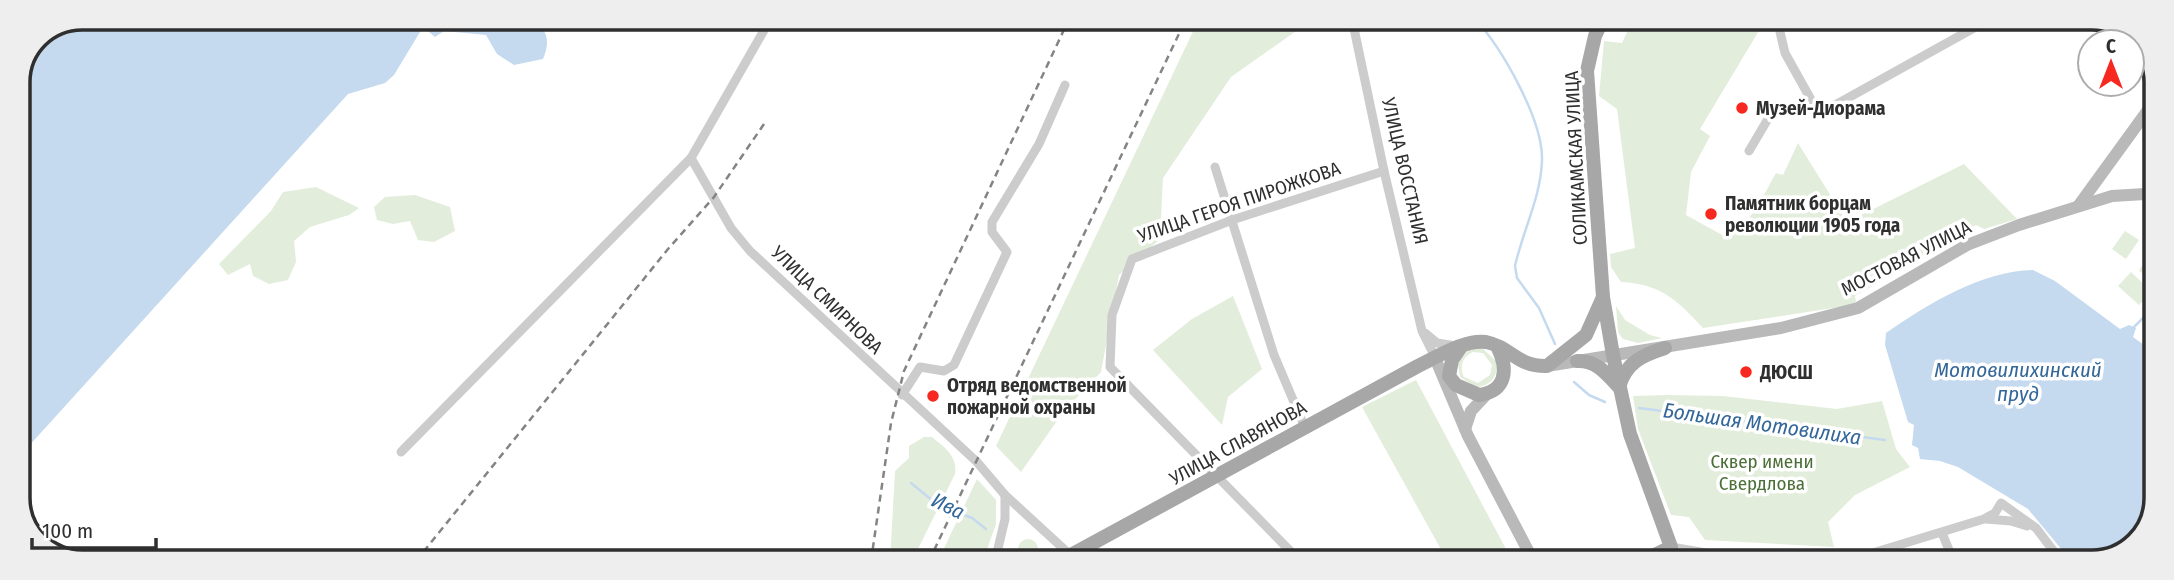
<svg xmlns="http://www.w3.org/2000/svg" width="2174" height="580" viewBox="0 0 2174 580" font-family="'Fira Sans Condensed',sans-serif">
<rect width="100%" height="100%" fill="#fff"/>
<!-- green -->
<g fill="#e3eddb" fill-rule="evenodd">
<polygon points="1199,19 1304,19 1299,29 1231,77 1163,178 1160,239 1119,275 1101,372 1064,411 1021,472 996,446"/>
<path d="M1633 19H1766L1700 129 1710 136 1691 172 1686 215 1724 236C1750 229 1763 195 1776 173L1783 175 1798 143 1847 222 1964 164 2017 219 1984 229 1976 225 1855 296 1856 302 1846 306 1703 328C1677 300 1661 284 1621 282L1611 267 1610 254 1635 248 1617 109 1599 96 1604 41 1622 43Z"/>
<polygon points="316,187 359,208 349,215 310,227 294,241 296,262 288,280 269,284 253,276 250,264 228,275 219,264 271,211 283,192"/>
<polygon points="415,195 450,207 455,231 434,242 418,240 410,221 393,224 377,220 374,207 385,197"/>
<polygon points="2125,231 2139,240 2126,259 2112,249"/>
<polygon points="2155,243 2156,243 2155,280 2139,271"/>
<polygon points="2131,272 2152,292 2139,305 2118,286"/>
<polygon points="1233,296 1262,369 1228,397 1222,425 1153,350 1192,319"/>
<polygon points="1616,306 1625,320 1650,335 1662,338 1638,343 1623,339 1618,332"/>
<path d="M1482 348 1496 361C1499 376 1491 386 1476 387L1460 377 1458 364 1469 349ZM1473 352 1483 353 1492 365 1490 375 1478 383 1464 377C1459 366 1462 357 1473 352Z"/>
<polygon points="1416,380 1507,551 1485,562 1448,562 1362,407"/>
<polygon points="1667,395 1723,396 1837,409 1882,401 1896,449 1910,467 1855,495 1828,522 1834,547 1705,540 1689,517 1671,515 1638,429 1633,396"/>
<path d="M924 437H932C944 447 958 456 955 474L912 561H890L895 471 909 458V446Z"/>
<polygon points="977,479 996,500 996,524 983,561 938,561"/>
<circle cx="1028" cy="549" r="10"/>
</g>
<!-- water -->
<g fill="#c5daef">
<path d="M82 18H523C546 24 552 38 543 59L514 65 497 54 486 35 444 31 435 37 423 27 394 75 385 83 348 94 18 458V81L37 36Z"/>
<path d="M2033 270 2055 281 2120 329 2129 325 2136 328 2133 337 2155 353 2154 514 2132 549 2093 562H2072L2028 509 1958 467 1940 461 1920 459 1918 448 1912 445 1914 425 1908 422 1885 345 1886 333C1928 304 1981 271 2033 270Z"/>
</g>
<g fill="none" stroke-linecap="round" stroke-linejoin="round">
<!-- stream -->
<g stroke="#c5daef" stroke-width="2.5">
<path d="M1475 19C1502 48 1543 120 1542 160 1541 197 1523 230 1515 266L1517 278 1539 308 1555 344"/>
<polyline points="2134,327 2145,316 2155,314"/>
<polyline points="1574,382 1589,395 1605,402"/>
<polyline points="1639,408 1885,440"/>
<polyline points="911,483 938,505 972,518 986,529"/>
</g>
<!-- street -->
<g stroke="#ccc" stroke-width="9">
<polyline points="1352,19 1384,171 1422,331 1436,359"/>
<polyline points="1777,19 1785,53 1819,114 1990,19"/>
<polyline points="1749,151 1775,107 1802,110"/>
<polyline points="691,158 731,228 750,251 977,462 1005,495 1077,561"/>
<polyline points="1215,167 1274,355 1305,428"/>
<polyline points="1425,333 1437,343 1456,346"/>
<polyline points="902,395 920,367 944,371 954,365 1007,252 992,232 992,222 1039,144 1065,85"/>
<polyline points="401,452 691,158 771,18"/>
<polyline points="1986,519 2011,521 2027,526"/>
<polyline points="1942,533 1954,562"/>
<polyline points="1671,547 1759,562"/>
<polyline points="1671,547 1677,562"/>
<polyline points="995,561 1005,519 1005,495"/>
<polyline points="1301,562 1110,367 1112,315 1132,259 1232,220 1384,171"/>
<polyline points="1843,562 1984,519 1995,513 2001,503 2036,528 2062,562"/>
</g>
<!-- secondary -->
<g stroke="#b9b9b9" stroke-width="12">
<polyline points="2079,205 2156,99"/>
<polyline points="1435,358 1468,436 1534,562"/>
<polyline points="1547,366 1781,328 1858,308 1967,245 2019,225 2112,196 2145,194 2156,197"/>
<polyline points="1465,429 1471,411 1487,394"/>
</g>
<!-- primary -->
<g stroke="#a7a7a7" stroke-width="14">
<polyline points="1603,19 1595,36 1587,71 1603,297 1613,355 1630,434 1671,547 1640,562"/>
<path d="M1461 347 1452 360 1449 376 1456 385 1479 395C1507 391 1508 369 1498 348"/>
<path d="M1577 361C1596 360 1606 373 1618 386"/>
<path d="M1619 387C1626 362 1643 355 1665 348"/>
<path d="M1060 561 1418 366C1437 357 1465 339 1486 342 1511 347 1517 367 1547 366L1586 335 1603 297"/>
</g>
<!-- rail -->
<g stroke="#848484" stroke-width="2.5" stroke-dasharray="7 5" stroke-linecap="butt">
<polyline points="416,561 668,249 714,197 764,124"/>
<polyline points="871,561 891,423 904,371 1069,19"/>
<polyline points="929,561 1186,19"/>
</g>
</g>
<!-- markers -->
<g fill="#f62820" stroke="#fff" stroke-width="2.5">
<circle cx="1742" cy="108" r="7"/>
<circle cx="1711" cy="214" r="7"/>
<circle cx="1746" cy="372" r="7"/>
<circle cx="933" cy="396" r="7"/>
</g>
<g text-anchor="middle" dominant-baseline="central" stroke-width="7" stroke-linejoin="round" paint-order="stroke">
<!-- poi labels -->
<g font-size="19" font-weight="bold" fill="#2f2f2f" stroke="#fff" text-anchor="start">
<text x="1756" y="108">Музей-Диорама</text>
<text x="1725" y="203">Памятник борцам<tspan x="1725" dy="22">революции 1905 года</tspan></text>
<text x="1760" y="372">ДЮСШ</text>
<text x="947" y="385">Отряд ведомственной<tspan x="947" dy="22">пожарной охраны</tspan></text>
</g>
<!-- street labels -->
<g font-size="19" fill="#2f2f2f" stroke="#fff">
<text transform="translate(1576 158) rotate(-93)">СОЛИКАМСКАЯ УЛИЦА</text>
<text transform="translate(1405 171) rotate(77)">УЛИЦА ВОССТАНИЯ</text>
<text transform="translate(1239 202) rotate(-19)">УЛИЦА ГЕРОЯ ПИРОЖКОВА</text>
<text transform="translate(1906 258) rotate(-27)">МОСТОВАЯ УЛИЦА</text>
<text transform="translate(827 300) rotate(44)">УЛИЦА СМИРНОВА</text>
<text transform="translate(1238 443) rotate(-29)">УЛИЦА СЛАВЯНОВА</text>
</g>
<!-- park labels -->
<g font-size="19" fill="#4b6f37" stroke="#fff">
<text x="1762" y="461">Сквер имени<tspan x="1762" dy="22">Свердлова</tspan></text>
</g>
<!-- water labels -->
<g font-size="21" font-style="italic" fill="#346799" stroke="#fff">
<text x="2018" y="370">Мотовилихинский<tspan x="2018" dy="24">пруд</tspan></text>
<text transform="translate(1762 424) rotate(8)">Большая Мотовилиха</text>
<text transform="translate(948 506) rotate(26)">Ива</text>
</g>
</g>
<!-- crop -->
<path d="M0 0H2174V580H0ZM82 30H2092A52 52 0 0 1 2144 82V498A52 52 0 0 1 2092 550H82A52 52 0 0 1 30 498V82A52 52 0 0 1 82 30Z" fill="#eee" fill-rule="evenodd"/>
<path fill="none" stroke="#2f2f2f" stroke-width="3.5" d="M82 30H2092A52 52 0 0 1 2144 82V498A52 52 0 0 1 2092 550H82A52 52 0 0 1 30 498V82A52 52 0 0 1 82 30Z"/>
<!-- north arrow -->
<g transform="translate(2111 63)"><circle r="33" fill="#ffffff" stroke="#acacac" stroke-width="2"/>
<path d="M0-5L12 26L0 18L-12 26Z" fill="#f62820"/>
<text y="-10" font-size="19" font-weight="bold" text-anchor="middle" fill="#2f2f2f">С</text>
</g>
<!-- scale -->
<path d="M32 538v10h124v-10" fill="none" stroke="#2f2f2f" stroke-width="3.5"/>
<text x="42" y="538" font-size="21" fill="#2f2f2f" stroke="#ffffff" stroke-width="5" paint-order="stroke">100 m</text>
</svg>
